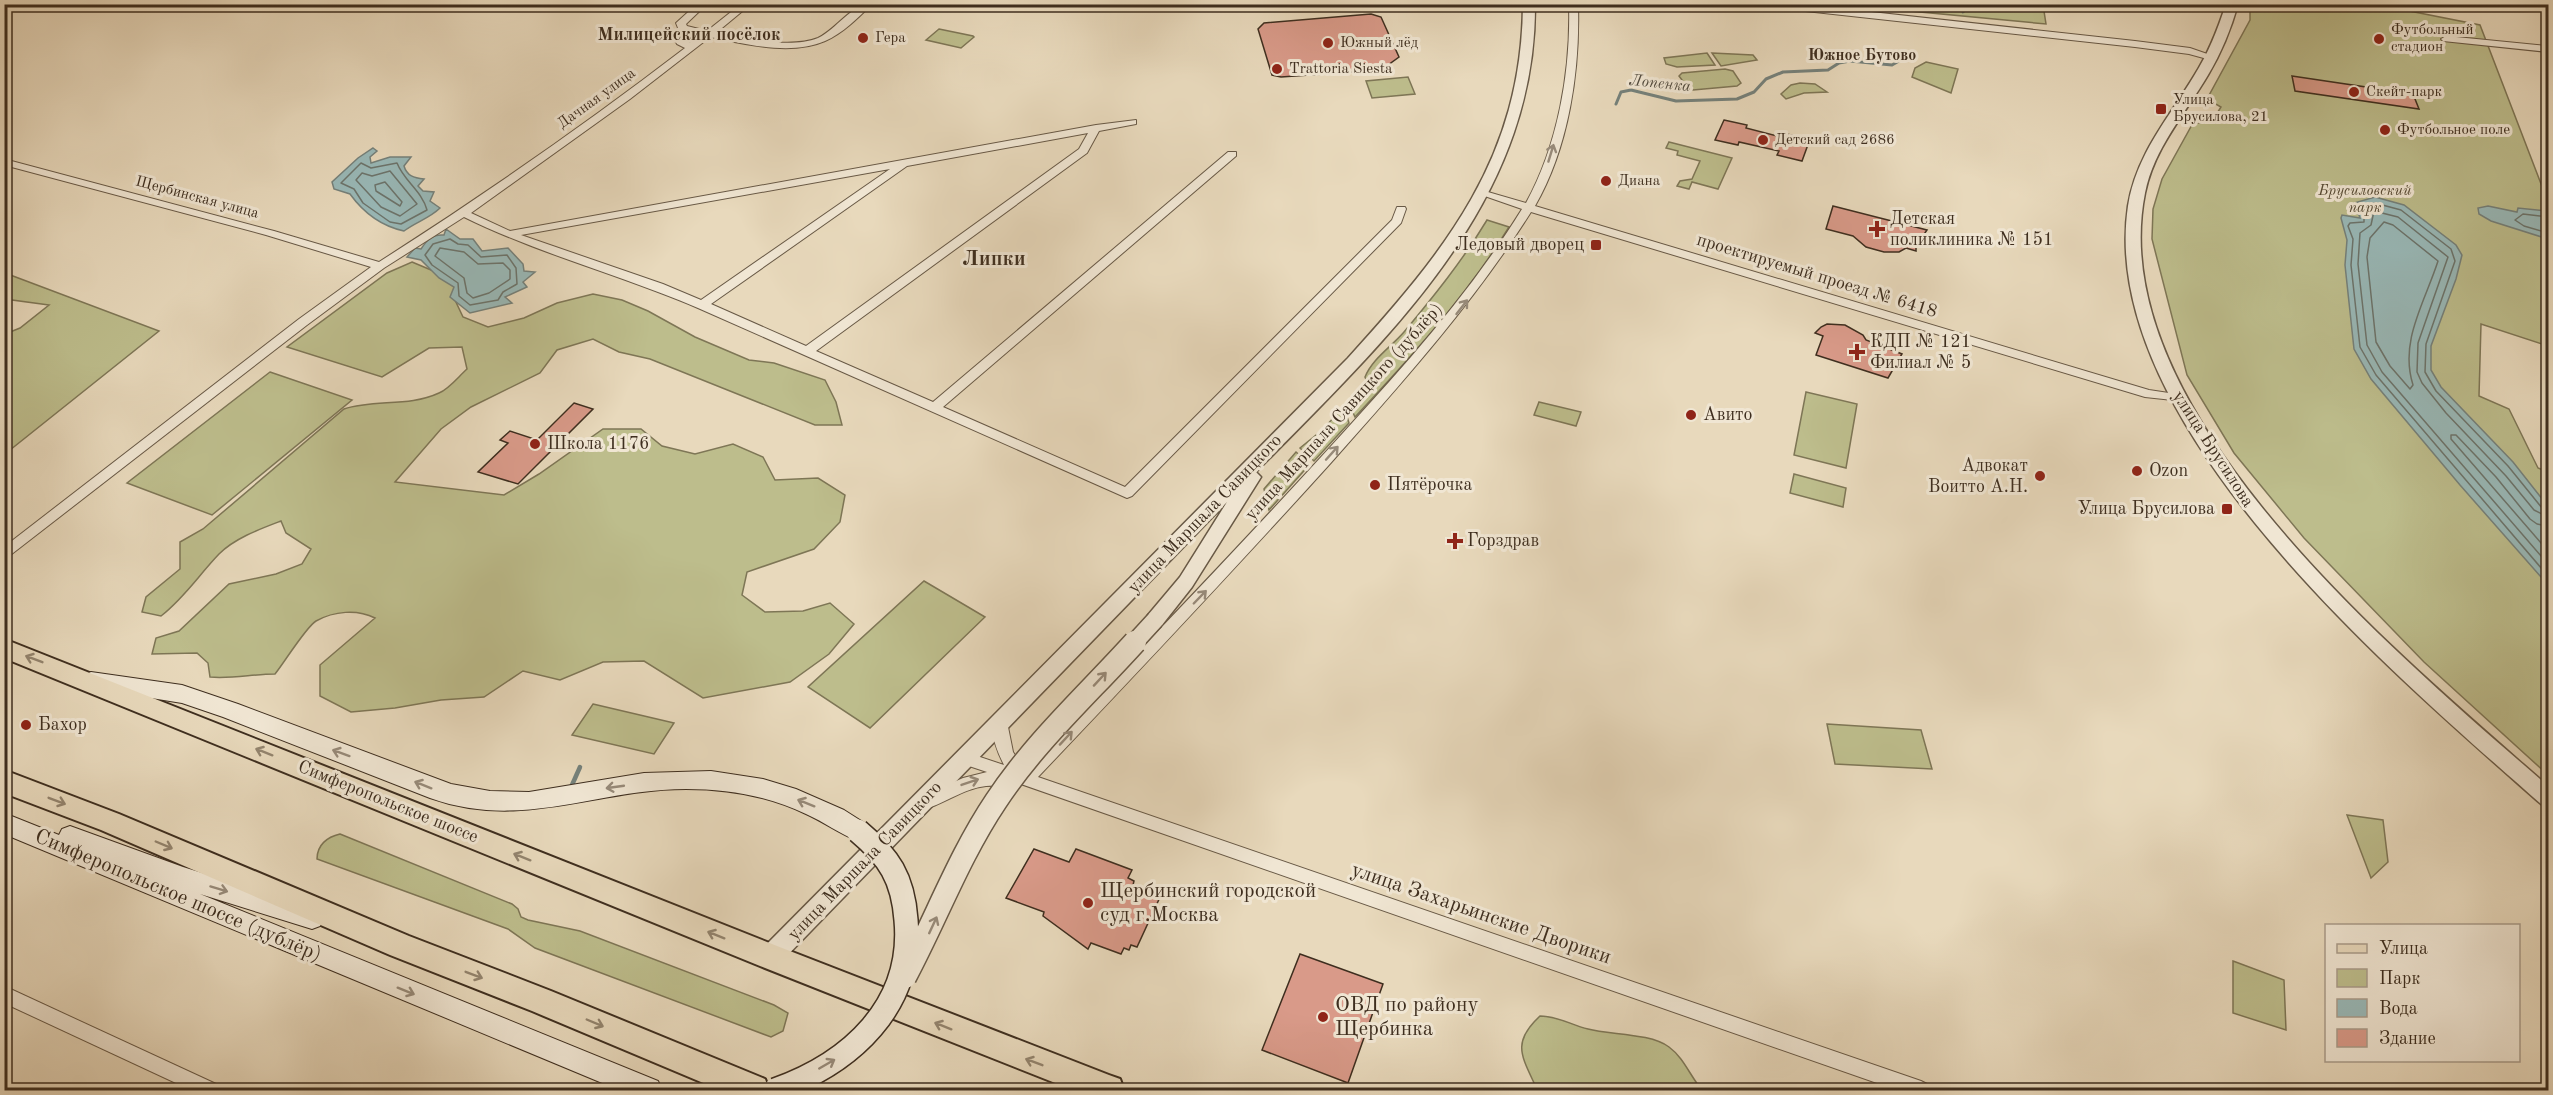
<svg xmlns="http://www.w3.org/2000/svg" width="2553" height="1095" viewBox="0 0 2553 1095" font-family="'Old Standard TT',serif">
<rect width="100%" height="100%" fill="#e8d9bc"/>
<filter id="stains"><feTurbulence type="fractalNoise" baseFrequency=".00333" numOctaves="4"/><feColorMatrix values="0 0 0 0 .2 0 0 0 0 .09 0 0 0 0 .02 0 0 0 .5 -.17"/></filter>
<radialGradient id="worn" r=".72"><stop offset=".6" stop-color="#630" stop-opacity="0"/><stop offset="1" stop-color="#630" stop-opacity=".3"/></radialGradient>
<!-- green -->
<g fill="#bdbd8c" stroke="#7e7656" stroke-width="1.5">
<polygon points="1912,5 2043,5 2046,24 1910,11"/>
<polygon points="2250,5 2379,5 2480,25 2548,202 2548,346 2481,324 2479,396 2509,409 2538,468 2548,472 2548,775 2424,662 2304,538 2234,453 2187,375 2152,239 2153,209 2162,179 2193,123 2211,123 2221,107 2207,99 2250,20"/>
<polygon points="939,29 973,36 974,37 961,48 926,40"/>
<polygon points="1707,53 1715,65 1677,67 1666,64 1664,58"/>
<polygon points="1712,53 1753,55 1757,60 1721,66"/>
<polygon points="1926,62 1958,69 1951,93 1912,77 1915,68"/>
<polygon points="1725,69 1733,71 1741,83 1737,86 1693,90 1688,88 1679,76 1682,73"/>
<polygon points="1408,77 1415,94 1372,98 1366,81"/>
<polygon points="1800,83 1815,84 1827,92 1804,93 1786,99 1781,94 1791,85"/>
<polygon points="1669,142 1732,158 1718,189 1692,182 1689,189 1677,186 1680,181 1692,179 1700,161 1677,155 1678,151 1666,148"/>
<path d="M1487 220 1509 227C1466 297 1411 357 1355 417L1349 404 1367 382 1365 377C1372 359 1391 347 1404 332 1434 296 1463 260 1487 220Z"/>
<path d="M412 262 443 275 463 288 455 300 463 317 488 327 524 318 557 303 593 294 622 300 648 311 695 337 749 360 774 363 825 380 836 402 842 425H815L650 359 619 352 593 339 557 350 540 373 471 407 441 429 395 482 504 495 539 474 603 429H641L662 446 695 454 733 444 763 457 775 480 818 478 845 495 840 522 814 549 747 572 742 595 765 612 803 611 830 603 854 624 829 654 790 682 703 698 644 661 603 662 560 680 523 671 484 697 441 700 395 708 351 712 320 696V665L375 618C357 609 334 611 316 621 306 627 284 663 275 674 253 674 232 679 210 677L208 663 197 653 152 654 156 638 179 631 229 584 276 574 302 564 311 549 286 533 281 521C260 529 235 538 219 554 198 576 185 597 161 616L142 612 146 597 180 569V542L203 529 344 409C374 399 409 407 439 393 449 389 459 376 467 369L462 347 429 348 382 377 287 347 387 273Z"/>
<polygon points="5,273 159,331 5,454 5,334 20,328 49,305 5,299"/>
<polygon points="270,372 352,400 212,515 127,483"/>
<polygon points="1806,392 1857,404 1846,468 1794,455"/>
<polygon points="1539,402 1581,412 1576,426 1534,415"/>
<polygon points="1344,407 1349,423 1314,461 1300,448 1321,431"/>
<polygon points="1296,452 1310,464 1269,510 1264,489"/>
<polygon points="1794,474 1846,488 1843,507 1790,493"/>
<polygon points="924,581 985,617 870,728 808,687"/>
<polygon points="593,704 674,723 654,754 572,735"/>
<polygon points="1827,724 1921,730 1932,769 1835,764"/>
<polygon points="2347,815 2383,820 2388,862 2371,878"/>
<path d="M340 834 512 904 518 909 521 917 528 920 580 931 774 1005 788 1013 783 1031 771 1037 535 948 508 929 317 859C317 845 327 837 340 834Z"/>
<polygon points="2233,961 2284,980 2286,1030 2233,1013"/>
<path d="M1540 1016C1558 1016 1571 1025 1588 1029 1611 1035 1650 1033 1669 1047 1684 1058 1690 1076 1702 1090H1535V1085C1521 1055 1512 1042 1540 1016Z"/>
</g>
<!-- water -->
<g fill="#99b9b8" stroke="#75817b" stroke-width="1.5">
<path d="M373 148 377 151 370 157 371 163 390 157H411L404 166C407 176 414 178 424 179L418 186 423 191 434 192 430 201 440 208C430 218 416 222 404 231 381 226 363 212 350 194L334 189 332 182 358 158Z"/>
<polygon points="2375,197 2404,205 2456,245 2462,255 2456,279 2431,346 2431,370 2441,387 2513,462 2547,505 2548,585 2460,485 2371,379 2354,349 2345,265 2347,240 2341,218 2342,215 2360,218 2359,215 2353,211 2354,203"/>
<polygon points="2488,206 2517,212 2518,208 2548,211 2548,239 2491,221 2479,214 2478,208"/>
<path d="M446 229 460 239H473L482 251 508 248 523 264 524 271 535 272 523 282 527 287 505 297 512 303 470 313 450 297 454 287 439 278 421 260 407 257 415 248 421 249C427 240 432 234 444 235Z"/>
</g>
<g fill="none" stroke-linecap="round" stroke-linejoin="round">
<!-- shore -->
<g stroke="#6c746c" stroke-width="1.5">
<path d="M361 163 371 168 397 163C404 181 422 191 427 210L401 224 390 222 363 203 354 189 341 183Z"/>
<polygon points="390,171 417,204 400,216 381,207 356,180 362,173 372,176"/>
<polygon points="385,182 402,202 400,206 376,191 375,185"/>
<polyline points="2548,217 2523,214 2515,220 2524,226 2548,233"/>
<path d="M2384 222 2393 225 2438 261C2425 302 2399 341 2413 385L2410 389 2390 366 2376 342 2367 257 2370 238Z"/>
<polygon points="450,239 458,244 468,245 481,257 507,255 516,268 517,284 503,292 498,300 470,305 459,296 458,283 432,265 425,255 433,244"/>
<polygon points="440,248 464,252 478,264 503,263 510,270 510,279 489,293 473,298 467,293 464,278 435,256"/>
<polyline points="2548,510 2542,508 2508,466 2436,391 2425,372 2426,344 2455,261 2451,249 2401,210 2375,203 2364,206 2364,222 2350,223 2348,226 2353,239 2351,265 2360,347 2376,375 2548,576"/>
<polyline points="2548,517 2534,510 2506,476 2446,413 2422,383 2417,372 2418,343 2448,257 2398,217 2374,211 2371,225 2360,233 2358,264 2367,345 2382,372 2548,564"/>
<polyline points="2548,526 2537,524 2530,519 2496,477 2456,435 2451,435 2451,439 2548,551"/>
</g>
<!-- stream-far1 -->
<g stroke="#75817b" stroke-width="3">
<polyline points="1963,12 1972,4"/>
<polyline points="1616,104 1621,92 1631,90 1676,101 1737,99 1754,92 1766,79 1783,72 1828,70 1839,63 1850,61 1892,65 1913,53"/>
</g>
<!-- stream -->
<polyline stroke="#75817b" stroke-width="4.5" points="572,785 580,767"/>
</g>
<!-- building -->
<g fill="#d99a89" stroke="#3e2e1f" stroke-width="1.5">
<polygon points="1371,14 1381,17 1399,57 1381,70 1281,77 1272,75 1258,29 1264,23"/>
<polygon points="2292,76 2413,94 2419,109 2295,91"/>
<polygon points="1724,120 1747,125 1746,128 1785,138 1787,134 1810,139 1802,161 1777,155 1779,151 1739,142 1738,145 1715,140"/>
<polygon points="1833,206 1927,230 1916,246 1916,251 1906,248 1899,252 1884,252 1866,247 1853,236 1826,229"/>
<polygon points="1827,324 1845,325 1863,335 1866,340 1902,354 1888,378 1816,355 1823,336 1815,333 1821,327"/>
<polygon points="574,403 593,409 518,484 478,472 508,443 500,440 510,431 537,440"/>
<polygon points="1034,849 1069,862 1076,849 1132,870 1128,878 1134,881 1133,885 1161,895 1137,947 1131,945 1129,950 1124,948 1121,954 1091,943 1088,949 1043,916 1044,912 1006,898"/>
<polygon points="1300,954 1383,984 1348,1083 1262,1050"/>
</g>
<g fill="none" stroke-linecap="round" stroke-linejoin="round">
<!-- minor casing -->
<g stroke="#685946" stroke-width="2">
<g id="minor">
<path d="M697 4H707L686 24 687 26 707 31 741 4H751L716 33C744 38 790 49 818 38 837 29 851 4 872 4 859 17 842 34 825 41 791 56 745 44 710 37L630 99 471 213 510 231 1096 125 1136 120V124L1099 131 1087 153 816 351 933 402 1228 152H1236V156L943 407 1125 487 1392 220 1397 207H1405L1406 209 1401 223 1132 496 1127 498 698 308C621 275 539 254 464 217L384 268 307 325 4 560V547L299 319 371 267 266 235 4 165V159L274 231 379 262C484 195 586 124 685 48L677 44 673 37 678 28 676 23ZM686 31 701 35 690 43 684 40 683 37ZM1088 133 1079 149 806 346 711 304 907 166ZM890 169 701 300 663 284 521 235Z"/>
<path d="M1569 4H1578C1580 71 1569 147 1535 206L2149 390 2182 395 2184 398 2182 401 2145 397 1531 212C1473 304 1401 384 1328 466 1233 571 1136 674 1038 777L1921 1081 1927 1084 1930 1090H1897L1015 782C1007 787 996 785 986 786 966 788 950 800 931 807L925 805 923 800 925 795 963 778 987 772 960 763 957 758 960 753 965 752 1004 765C998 753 988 731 995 718L1000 716 1005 718 1007 722 1013 752 1025 770C1125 666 1225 562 1322 456 1394 377 1466 300 1522 209L1476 193 1481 190 1526 203C1558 145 1571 71 1569 4Z"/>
<polygon points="1766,4 1799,4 2135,41 2190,48 2216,57 2211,60 2189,54 2135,47 1770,7"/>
<polygon points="2446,36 2548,46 2548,52 2443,41 2441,39"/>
<polygon points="4,986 216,1084 219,1090 191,1090 4,1003"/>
</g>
</g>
<!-- tertiary casing -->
<g stroke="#685946" stroke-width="3">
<g id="tertiary">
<path d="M1523 4H1535C1536 205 1386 339 1256 472L1261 477 1192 587 1162 625 1155 627 1148 625 1146 620 1148 615 1180 577 1227 502 778 965 770 968 762 965 759 957 762 949 1348 358C1446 250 1522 158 1523 4Z"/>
<path d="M2226 4H2238C2231 29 2221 53 2208 75 2185 114 2154 148 2145 193 2101 412 2402 658 2548 786V807L2541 804C2395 675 2096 424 2128 206 2136 155 2168 119 2194 76 2208 54 2218 29 2226 4Z"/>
</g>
</g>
<!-- secondary casing -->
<g stroke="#3e2e1f" stroke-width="2">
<g id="secondary">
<path d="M91 672 182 685 238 704 451 784 490 791 529 792 644 773 711 771 763 779 796 789 844 810 866 824 869 831 866 838 858 841C840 834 824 822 806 814 769 796 727 789 686 789 596 789 522 831 430 798L223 717 182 703 84 687 80 681 84 675Z"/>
<polygon points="4,813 59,835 62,829 70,826 183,867 320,910 324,918 320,926 312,929 200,894 658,1081 662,1090 619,1090 4,834"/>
</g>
</g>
<!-- primary casing -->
<g stroke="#3e2e1f" stroke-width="4">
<g id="primary">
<polygon points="4,639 777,946 1109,1075 1120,1079 1124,1090 1073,1090 760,966 4,658"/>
<polygon points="4,770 119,814 409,936 551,991 765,1079 769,1090 720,1090 532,1011 390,955 101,830 4,793"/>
</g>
</g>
<!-- minor -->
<use href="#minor" fill="#f0e6d3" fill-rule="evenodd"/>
<!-- tertiary -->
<use href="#tertiary" fill="#f0e6d3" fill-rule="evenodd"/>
<!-- secondary -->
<use href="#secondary" fill="#f0e6d3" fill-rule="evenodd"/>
<!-- primary -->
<use href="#primary" fill="#e8d9bc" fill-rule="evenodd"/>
<!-- tertiary-bridge-far1 casing -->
<g stroke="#685946" stroke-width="20" stroke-linecap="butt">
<polyline id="tertiary-bridge-far1" points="1133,644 1155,620"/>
</g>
<!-- tertiary-bridge casing -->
<g stroke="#685946" stroke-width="25" stroke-linecap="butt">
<path id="tertiary-bridge" d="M905 977C936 919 959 856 996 801 1034 743 1088 694 1135 642"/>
</g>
<!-- secondary-bridge casing -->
<g stroke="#3e2e1f" stroke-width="26" stroke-linecap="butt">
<path id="secondary-bridge" d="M775 1090C851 1063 914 1006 906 920 903 878 889 857 858 831"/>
</g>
<!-- tertiary-bridge-far1 -->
<use href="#tertiary-bridge-far1" stroke="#f0e6d3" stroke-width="17"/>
<!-- tertiary-bridge -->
<use href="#tertiary-bridge" stroke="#f0e6d3" stroke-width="22"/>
<!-- secondary-bridge -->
<use href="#secondary-bridge" stroke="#f0e6d3" stroke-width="23"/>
</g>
<!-- one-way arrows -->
<defs><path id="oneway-shaft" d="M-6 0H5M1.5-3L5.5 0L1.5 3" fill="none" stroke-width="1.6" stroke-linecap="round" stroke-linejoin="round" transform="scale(1.5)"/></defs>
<g stroke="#978a79">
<use href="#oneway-shaft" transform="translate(1551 153) rotate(-73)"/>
<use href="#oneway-shaft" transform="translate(1462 307) rotate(-52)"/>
<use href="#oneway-shaft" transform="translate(1332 453) rotate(-48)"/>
<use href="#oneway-shaft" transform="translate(1200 597) rotate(-46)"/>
<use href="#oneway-shaft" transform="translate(1100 679) rotate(-47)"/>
<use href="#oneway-shaft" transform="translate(1066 738) rotate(-47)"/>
<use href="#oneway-shaft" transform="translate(341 753) rotate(-160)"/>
<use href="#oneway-shaft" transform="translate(970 782) rotate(-19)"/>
<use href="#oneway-shaft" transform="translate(423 785) rotate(-158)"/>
<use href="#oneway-shaft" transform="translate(615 787) rotate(172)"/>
<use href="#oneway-shaft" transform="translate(806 803) rotate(-158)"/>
<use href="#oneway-shaft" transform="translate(219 889) rotate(17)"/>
<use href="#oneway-shaft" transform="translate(933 925) rotate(-65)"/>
<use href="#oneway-shaft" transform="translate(406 991) rotate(22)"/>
<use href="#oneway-shaft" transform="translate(827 1064) rotate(-30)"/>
</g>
<g stroke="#93846e">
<use href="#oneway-shaft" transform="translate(34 659) rotate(-159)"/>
<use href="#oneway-shaft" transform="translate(264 752) rotate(-158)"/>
<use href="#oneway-shaft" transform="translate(57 801) rotate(21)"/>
<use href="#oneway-shaft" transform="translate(164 845) rotate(23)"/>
<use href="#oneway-shaft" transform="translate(522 857) rotate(-158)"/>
<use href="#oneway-shaft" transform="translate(716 935) rotate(-158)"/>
<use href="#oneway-shaft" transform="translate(474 975) rotate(21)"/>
<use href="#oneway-shaft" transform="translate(595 1023) rotate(23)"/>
<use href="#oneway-shaft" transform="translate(943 1026) rotate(-158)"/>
<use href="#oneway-shaft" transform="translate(1034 1062) rotate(-159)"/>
</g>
<!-- markers -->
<g fill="#8f2418" stroke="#f0e6d3" stroke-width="2">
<circle cx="863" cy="38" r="6"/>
<circle cx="2379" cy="39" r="6"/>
<circle cx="1328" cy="43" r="6"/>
<circle cx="1277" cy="69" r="6"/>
<circle cx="2354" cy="92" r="6"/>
<rect x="2155" y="103" width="12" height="12" rx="3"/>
<circle cx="2385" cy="130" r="6"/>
<circle cx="1763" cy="140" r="6"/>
<circle cx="1606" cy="181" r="6"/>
<path d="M1874 220h6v6h6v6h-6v6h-6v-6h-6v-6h6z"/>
<rect x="1590" y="239" width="12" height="12" rx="3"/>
<path d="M1854 343h6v6h6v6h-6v6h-6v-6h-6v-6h6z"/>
<circle cx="1691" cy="415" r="6"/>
<circle cx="535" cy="444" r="6"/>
<circle cx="2137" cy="471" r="6"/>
<circle cx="2040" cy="476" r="6"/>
<circle cx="1375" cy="485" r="6"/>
<rect x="2221" y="503" width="12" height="12" rx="3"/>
<path d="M1452 532h6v6h6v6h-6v6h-6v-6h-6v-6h6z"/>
<circle cx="26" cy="725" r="6"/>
<circle cx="1088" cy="903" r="6"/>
<circle cx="1323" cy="1017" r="6"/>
</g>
<g text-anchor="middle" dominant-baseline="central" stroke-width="6" stroke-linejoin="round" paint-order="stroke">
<!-- far-poi labels -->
<g font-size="15" fill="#3e2e1f" stroke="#f0e6d3" text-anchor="start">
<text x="2391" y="30">Футбольный<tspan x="2391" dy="17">стадион</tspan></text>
<text x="875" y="38">Гера</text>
<text x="1340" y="43">Южный лёд</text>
<text x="1289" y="69">Trattoria Siesta</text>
<text x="2366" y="92">Скейт-парк</text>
<text x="2173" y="100">Улица<tspan x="2173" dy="17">Брусилова, 21</tspan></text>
<text x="2397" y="130">Футбольное поле</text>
<text x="1775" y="140">Детский сад 2686</text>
<text x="1618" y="181">Диана</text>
</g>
<!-- far-street labels -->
<g font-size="15" fill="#3e2e1f" stroke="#f0e6d3">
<text transform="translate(597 99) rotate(-36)">Дачная улица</text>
<text transform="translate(197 198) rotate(15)">Щербинская улица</text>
</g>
<!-- far-park labels -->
<g font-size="15" font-style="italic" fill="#574b35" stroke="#f0e6d3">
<text x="2365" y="191">Брусиловский<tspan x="2365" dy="17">парк</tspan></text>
</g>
<!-- far-neighbourhood labels -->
<g font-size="16" font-weight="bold" fill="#3e2e1f" stroke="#f0e6d3">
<text x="1862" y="56">Южное Бутово</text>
</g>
<!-- far-water labels -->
<g font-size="16" font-style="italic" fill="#504a3e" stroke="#f0e6d3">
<text transform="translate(1660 84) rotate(6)">Лопенка</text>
</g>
<!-- far-quarter labels -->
<g font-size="18" font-weight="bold" fill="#3e2e1f" stroke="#f0e6d3">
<text x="689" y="35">Милицейский посёлок</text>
</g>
<!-- poi labels -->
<g font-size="18" fill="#3e2e1f" stroke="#f0e6d3" text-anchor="start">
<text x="1890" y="219">Детская<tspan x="1890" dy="21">поликлиника № 151</tspan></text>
<text x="1584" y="245" text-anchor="end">Ледовый дворец</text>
<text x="1870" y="342">КДП № 121<tspan x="1870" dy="21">Филиал № 5</tspan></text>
<text x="1703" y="415">Авито</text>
<text x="547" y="444">Школа 1176</text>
<text x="2028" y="466" text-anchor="end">Адвокат<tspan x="2028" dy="21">Воитто А.Н.</tspan></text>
<text x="2149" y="471">Ozon</text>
<text x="1387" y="485">Пятёрочка</text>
<text x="2215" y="509" text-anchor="end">Улица Брусилова</text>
<text x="1467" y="541">Горздрав</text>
<text x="38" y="725">Бахор</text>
</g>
<!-- street labels -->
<g font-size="18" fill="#3e2e1f" stroke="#f0e6d3">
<text transform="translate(1817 276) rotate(17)">проектируемый проезд № 6418</text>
<text transform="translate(1344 412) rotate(-48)">улица Маршала Савицкого (дублёр)</text>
<text transform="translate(2213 449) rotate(57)">улица Брусилова</text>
<text transform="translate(1205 514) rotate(-46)">улица Маршала Савицкого</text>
<text transform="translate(388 802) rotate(22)">Симферопольское шоссе</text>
<text transform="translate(865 861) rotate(-46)">улица Маршала Савицкого</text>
</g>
<!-- quarter labels -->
<g font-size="21" font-weight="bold" fill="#3e2e1f" stroke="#f0e6d3">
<text x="994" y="259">Липки</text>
</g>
<!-- near-poi labels -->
<g font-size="21" fill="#3e2e1f" stroke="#f0e6d3" text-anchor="start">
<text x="1100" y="891">Щербинский городской<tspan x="1100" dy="24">суд г.Москва</tspan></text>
<text x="1335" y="1005">ОВД по району<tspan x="1335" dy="24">Щербинка</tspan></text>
</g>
<!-- near-street labels -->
<g font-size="21" fill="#3e2e1f" stroke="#f0e6d3">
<text transform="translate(178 896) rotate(23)">Симферопольское шоссе (дублёр)</text>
<text transform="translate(1481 914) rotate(19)">улица Захарьинские Дворики</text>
</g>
</g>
<!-- margin -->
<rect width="2553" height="1095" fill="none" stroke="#e8d9bc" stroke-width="24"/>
<rect x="6" y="6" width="2541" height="1083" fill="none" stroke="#3e2e1f" stroke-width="3"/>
<rect x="12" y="12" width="2529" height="1071" fill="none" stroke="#3e2e1f" stroke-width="1.5"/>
<!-- legend -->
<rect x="2325" y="924" width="195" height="138" fill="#f0e6d3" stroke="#a99c8b" stroke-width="1.5"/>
<rect x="2337" y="944" width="30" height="9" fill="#e8d9bc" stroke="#a99c8b" stroke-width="1.5"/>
<text x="2379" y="954" font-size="18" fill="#3e2e1f">Улица</text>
<rect x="2337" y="969" width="30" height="18" fill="#bdbd8c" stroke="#a99c8b" stroke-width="1.5"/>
<text x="2379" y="984" font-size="18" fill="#3e2e1f">Парк</text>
<rect x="2337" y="999" width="30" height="18" fill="#99b9b8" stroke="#a99c8b" stroke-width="1.5"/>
<text x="2379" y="1014" font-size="18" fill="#3e2e1f">Вода</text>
<rect x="2337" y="1029" width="30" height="18" fill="#d99a89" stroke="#a99c8b" stroke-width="1.5"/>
<text x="2379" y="1044" font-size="18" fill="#3e2e1f">Здание</text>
<rect width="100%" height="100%" filter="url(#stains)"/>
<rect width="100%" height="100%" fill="url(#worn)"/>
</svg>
